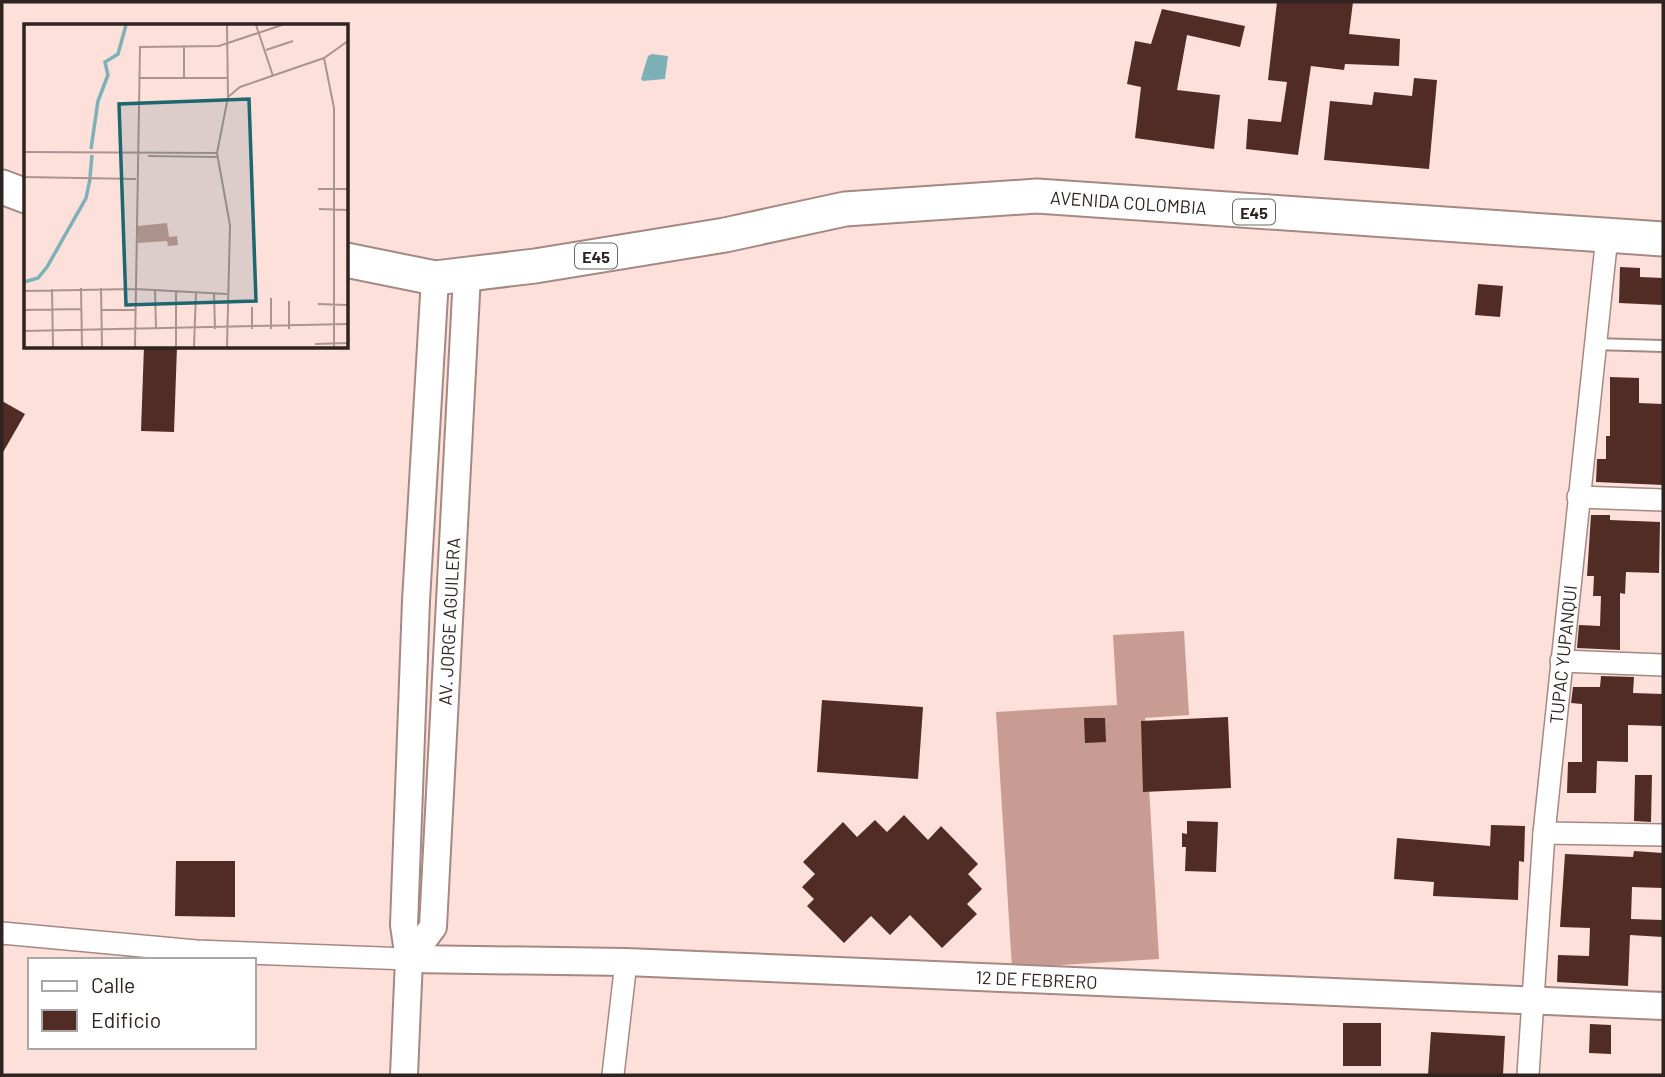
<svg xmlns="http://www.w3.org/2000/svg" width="1665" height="1077" viewBox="0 0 1665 1077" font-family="Barlow,sans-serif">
<rect width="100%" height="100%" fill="#fee0da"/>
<!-- forest -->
<polygon fill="#c89c92" points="1184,631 1189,715 1145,718 1159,959 1012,968 996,712 1117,705 1113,635"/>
<!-- water -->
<polygon fill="#7db1b8" points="652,54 668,56 665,79 643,81 641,79 648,56"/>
<!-- building -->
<g fill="#502c25">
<polygon points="1277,2 1353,2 1349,34 1400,39 1399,66 1345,64 1344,70 1311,66 1298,155 1246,149 1248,119 1281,122 1287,82 1268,80"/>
<polygon points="1162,9 1245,26 1240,47 1187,35 1177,90 1220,95 1214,149 1135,138 1141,87 1127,84 1135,41 1151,44"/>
<polygon points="1414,78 1437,80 1429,169 1324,160 1330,101 1372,105 1374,92 1412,96"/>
<polygon points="1620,267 1640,268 1640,277 1663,278 1663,305 1619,303"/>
<polygon points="1478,284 1503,286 1500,317 1475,315"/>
<polygon points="144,346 177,346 174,432 141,431"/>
<polygon points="1610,377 1639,378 1639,403 1663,404 1663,485 1596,482 1597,459 1606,459 1606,436 1610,436"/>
<polygon points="2,401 25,414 2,454"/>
<polygon points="1591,515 1610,515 1610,520 1660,522 1659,573 1626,572 1625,594 1620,593 1620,650 1577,648 1579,625 1600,626 1601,596 1593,596 1594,576 1587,576"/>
<polygon points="1601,676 1634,677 1633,693 1663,694 1663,726 1628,725 1628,762 1597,761 1596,793 1567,793 1568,762 1582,762 1582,704 1571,703 1573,687 1600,687"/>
<polygon points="822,700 923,707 918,779 817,772"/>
<polygon points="1228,717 1231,788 1143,792 1141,721"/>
<polygon points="1084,718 1105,718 1106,742 1085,743"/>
<polygon points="1635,775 1652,775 1651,822 1634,821"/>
<polygon points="904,815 928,840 941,826 978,864 968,874 982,889 967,904 977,914 942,948 910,915 890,935 871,916 844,943 807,906 814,899 802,887 815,874 803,862 843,822 857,837 875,820 887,832"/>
<polygon points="1187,821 1218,822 1216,872 1185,871 1186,847 1182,847 1182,833 1187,834"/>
<polygon points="1491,825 1525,826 1524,862 1519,861 1518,900 1433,896 1434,882 1394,879 1397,838 1490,846"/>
<polygon points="1634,851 1663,853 1663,888 1632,887 1631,919 1663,920 1663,937 1630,935 1628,986 1557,982 1558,955 1589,956 1590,928 1560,927 1565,854 1633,857"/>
<polygon points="176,861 235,861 235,917 175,916"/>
<rect x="1343" y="1023" width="38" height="43"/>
<polygon points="1590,1024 1611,1025 1611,1054 1589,1053"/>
<polygon points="1431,1032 1505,1036 1503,1075 1428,1075"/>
</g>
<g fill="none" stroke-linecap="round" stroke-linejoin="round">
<!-- service casing -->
<g stroke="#a48983" stroke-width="14">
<polyline id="service" points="1593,344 1663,346"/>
</g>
<!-- minor casing -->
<g stroke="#a48983" stroke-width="24">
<g id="minor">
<polyline points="1578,497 1663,500"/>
<polyline points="1561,661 1663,665"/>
<polyline points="1544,833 1663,835"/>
<polyline points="2,933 196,951 409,959"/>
<polyline points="613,1075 626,962"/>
<path id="s1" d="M1528 1075 1544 833 1607 236"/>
</g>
</g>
<!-- tertiary casing -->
<g stroke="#a48983" stroke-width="30">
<g id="tertiary">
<path id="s2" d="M409 959 626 962 1663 1006"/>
<path id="s3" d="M409 959 433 927 467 275"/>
<polyline points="404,1075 409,959 404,925 416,601 435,278"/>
</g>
</g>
<!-- primary casing -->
<g stroke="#a48983" stroke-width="37">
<g id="primary">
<polyline points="2,187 26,196"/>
<path id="s4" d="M346 260 435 278 535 266 725 235 845 209 1037 196 1663 239"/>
</g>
</g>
<!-- service -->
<use href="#service" stroke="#fff" stroke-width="10"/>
<!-- minor -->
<use href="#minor" stroke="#fff" stroke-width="21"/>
<!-- tertiary -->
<use href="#tertiary" stroke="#fff" stroke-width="26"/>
<!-- primary -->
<use href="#primary" stroke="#fff" stroke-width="33"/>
</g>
<g text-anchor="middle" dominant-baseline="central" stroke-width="7" stroke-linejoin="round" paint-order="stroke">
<!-- shield labels -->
<g fill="#fff" stroke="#6d6564" stroke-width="2">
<rect x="1233" y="199.5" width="42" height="25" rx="5"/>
<rect x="575" y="243.5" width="42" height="25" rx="5"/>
</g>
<g font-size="16" font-weight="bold" fill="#2e2321">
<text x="1254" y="212">E45</text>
<text x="596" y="256">E45</text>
</g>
<!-- street labels -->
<g font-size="18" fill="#2e2321" stroke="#fff">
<text stroke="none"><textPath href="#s4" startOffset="791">AVENIDA COLOMBIA</textPath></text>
<text stroke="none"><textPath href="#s3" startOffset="346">AV. JORGE AGUILERA</textPath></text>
<text stroke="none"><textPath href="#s1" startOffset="422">TUPAC YUPANQUI</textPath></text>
<text stroke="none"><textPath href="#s2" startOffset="628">12 DE FEBRERO</textPath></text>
</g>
</g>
<!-- overview -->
<g transform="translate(24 24)">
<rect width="324" height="324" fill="#fee0da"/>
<path d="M143 199 145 213 153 212 154 221 144 222 143 217 114 219 113 202Z" fill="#c89c92"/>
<path fill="none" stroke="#7db1b8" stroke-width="3.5" d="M67 125 74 77 84 51 81 38 94 30 102 1M66 153 68 131M0 258 14 254 23 243 62 174 66 155"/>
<path fill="none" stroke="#ab9490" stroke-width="2" d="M203 1 204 73M232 1 249 52M160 22V53M242 26 269 17M300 34 310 84V323M115 54H203M0 128 193 129M124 132 194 133M0 153 112 155M294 165H324M295 185 324 186M57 264 58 323M77 264 78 323M28 265 29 323M131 265 132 305M0 267 111 265 203 270M190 269 191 305M247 274V305M265 277V305M294 280 324 281M228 283V305M0 286 57 285M77 286H111M0 307 324 300M291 320 324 319M111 323 116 23 195 22 258 1M152 323V267M170 323 172 268M203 323 206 201 193 129 204 73 216 63 300 34 324 17"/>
<path fill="#1c6770" fill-opacity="0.15" stroke="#1c6770" stroke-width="3.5" d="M225 75 232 277 102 281 95 80Z"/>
<rect width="324" height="324" fill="none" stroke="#2e2321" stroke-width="3.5"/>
</g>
<!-- border -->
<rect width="1665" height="1077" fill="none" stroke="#2e2321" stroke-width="7"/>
<!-- legend -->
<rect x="28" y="958" width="228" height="91" fill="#ffffff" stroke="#aba7a6" stroke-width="2"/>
<rect x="42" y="981" width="35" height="10" fill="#ffffff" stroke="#aba7a6" stroke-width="2"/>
<text x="91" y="993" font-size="21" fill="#2e2321">Calle</text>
<rect x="42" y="1010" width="35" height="21" fill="#502c25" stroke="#aba7a6" stroke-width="2"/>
<text x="91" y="1028" font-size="21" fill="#2e2321">Edificio</text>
</svg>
